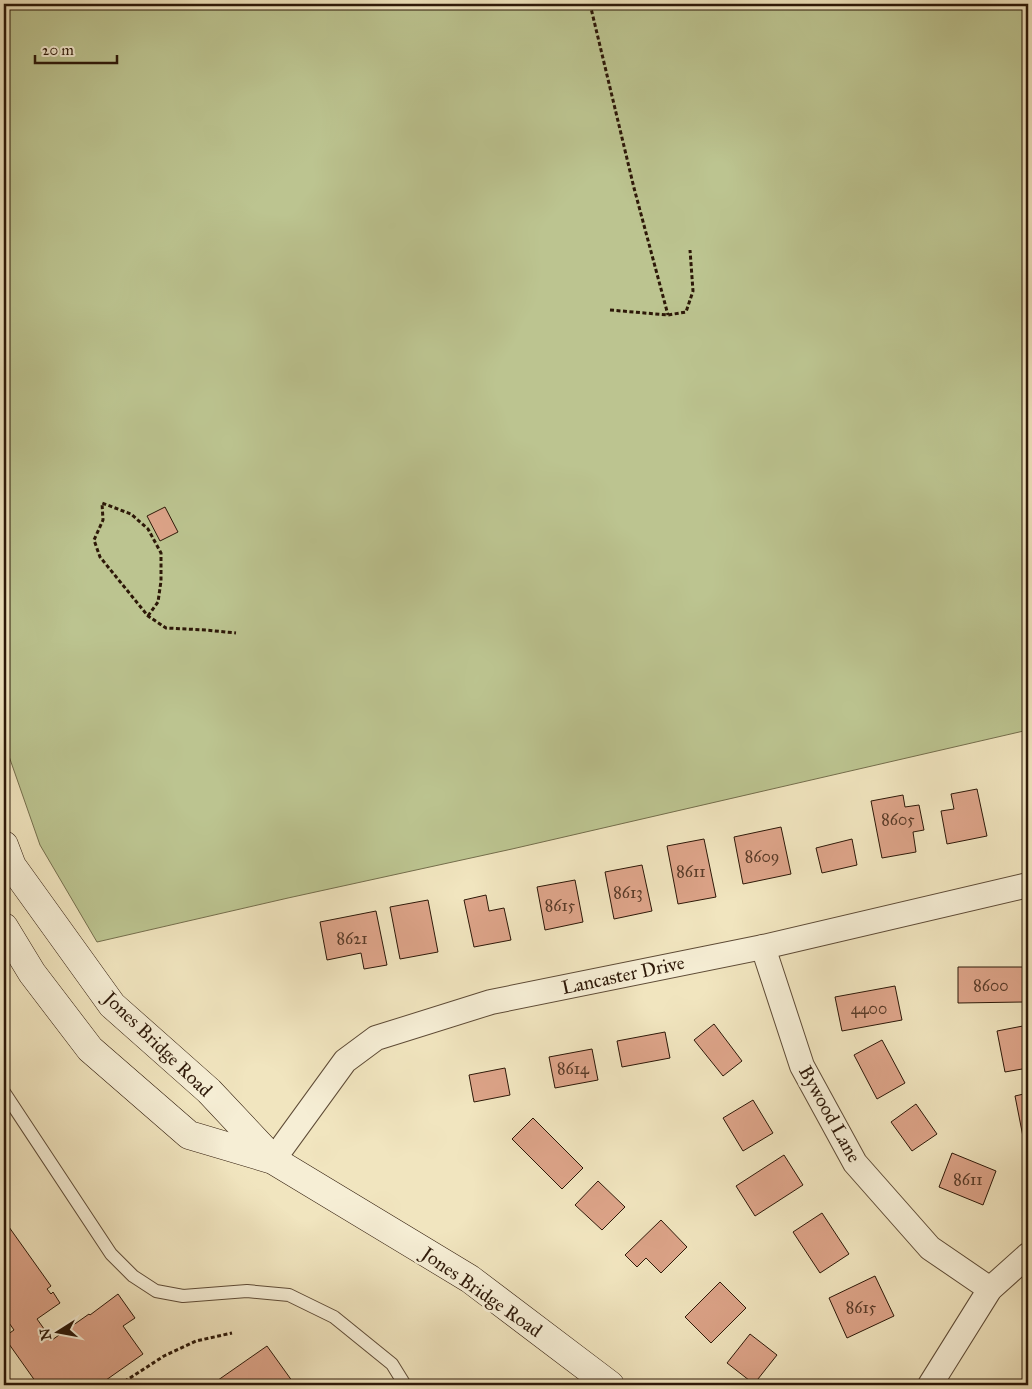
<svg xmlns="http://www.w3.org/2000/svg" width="1032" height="1389" viewBox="0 0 1032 1389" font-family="'IM FELL Great Primer',serif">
<rect width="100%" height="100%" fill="#f1e5bf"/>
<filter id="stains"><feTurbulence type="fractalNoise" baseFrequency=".004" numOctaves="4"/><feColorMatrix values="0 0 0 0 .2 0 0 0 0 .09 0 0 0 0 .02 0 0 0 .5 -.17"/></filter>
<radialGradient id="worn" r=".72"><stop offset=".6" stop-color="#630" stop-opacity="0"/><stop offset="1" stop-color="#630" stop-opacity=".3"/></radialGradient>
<!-- green -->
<polygon fill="#bcc490" stroke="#746e4c" points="4,4 1028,4 1028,730 512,849 288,898 97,942 40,845 4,742"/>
<!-- building -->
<g fill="#dda489" stroke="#2d1808">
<polygon points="165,507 178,532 160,541 147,516"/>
<polygon points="977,789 987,836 947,844 941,811 954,809 951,794"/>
<polygon points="903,795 905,807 919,805 924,830 913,832 916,852 882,858 871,801"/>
<polygon points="781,827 791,874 743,884 734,837"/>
<polygon points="704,839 716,897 678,904 667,846"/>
<polygon points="852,839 857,865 822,873 816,848"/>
<polygon points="642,865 652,911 614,919 605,872"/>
<polygon points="575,880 583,922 545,930 537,887"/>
<polygon points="486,895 489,911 504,908 511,940 474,947 464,900"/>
<polygon points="428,900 438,952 400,959 390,907"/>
<polygon points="376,911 387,965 364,969 361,953 327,960 320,922"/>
<polygon points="958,967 1023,967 1024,1002 958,1003"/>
<polygon points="895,986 902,1020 842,1031 835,997"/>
<polygon points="714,1024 742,1061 723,1076 694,1040"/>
<polygon points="1028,1025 1028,1068 1005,1072 997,1031"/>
<polygon points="665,1032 670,1058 622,1067 617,1041"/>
<polygon points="882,1040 905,1083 877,1099 854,1055"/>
<polygon points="592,1049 598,1080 555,1088 549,1057"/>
<polygon points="505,1068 510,1095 474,1102 469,1075"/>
<polygon points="1028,1093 1028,1152 1026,1152 1015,1096"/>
<polygon points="753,1100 773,1133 743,1151 723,1118"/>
<polygon points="916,1104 937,1134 912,1151 891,1122"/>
<polygon points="533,1118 583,1168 562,1189 512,1139"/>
<polygon points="952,1153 996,1171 983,1205 939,1187"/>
<polygon points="784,1155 803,1185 755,1216 736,1186"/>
<polygon points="598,1181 625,1207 602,1230 575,1205"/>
<polygon points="822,1213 849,1254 820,1273 793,1232"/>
<polygon points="4,1220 51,1286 47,1289 51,1294 53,1292 60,1303 37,1319 52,1340 89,1314 90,1315 118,1294 135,1318 123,1326 143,1354 99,1385 38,1385 4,1337 14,1330 7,1320 4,1322"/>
<polygon points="661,1220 687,1247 661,1273 646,1258 637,1267 625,1255"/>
<polygon points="875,1276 894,1316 847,1338 829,1298"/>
<polygon points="720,1282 746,1308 711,1343 685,1317"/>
<polygon points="750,1334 777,1355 754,1384 727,1363"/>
<polygon points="267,1346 295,1385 211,1385"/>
</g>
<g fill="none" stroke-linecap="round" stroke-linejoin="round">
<!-- lane casing -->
<g stroke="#5e4b36" stroke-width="14">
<polyline id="lane" points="4,1092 111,1254 133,1276 156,1291 183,1296 247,1291 289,1295 334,1317 392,1364 405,1385"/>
</g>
<!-- street casing -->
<g stroke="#5e4b36" stroke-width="26">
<g id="street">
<polyline points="763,947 802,1066 855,1163 930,1248 990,1289"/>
<polyline points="273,1160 345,1061 376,1038 491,1002 763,947 1028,885"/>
<polyline points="930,1385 990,1289 1028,1255"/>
</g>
</g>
<!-- secondary casing -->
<g stroke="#2d1808" stroke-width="29">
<g id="secondary">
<polyline points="4,845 12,866 112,1005 209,1091 272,1158"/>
<polyline points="4,927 32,973 90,1049 189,1135 273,1160 470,1279 610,1385"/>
</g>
</g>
<!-- path -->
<g stroke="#2d1808" stroke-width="3" stroke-dasharray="4 2.5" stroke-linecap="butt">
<polyline points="590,4 634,188 668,315"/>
<polyline points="610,310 668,315 686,312 693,291 690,250"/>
<polyline points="148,616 158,602 161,581 161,553 148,529 131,514 102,503 103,520 94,540 100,557 148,616 166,628 206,630 236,633"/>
<polyline points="119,1385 164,1356 196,1341 232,1333"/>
</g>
<!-- lane -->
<use href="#lane" stroke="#f6eed5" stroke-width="12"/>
<!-- street -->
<use href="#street" stroke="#f6eed5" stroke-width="24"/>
<!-- secondary -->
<use href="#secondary" stroke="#f6eed5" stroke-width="28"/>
</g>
<g text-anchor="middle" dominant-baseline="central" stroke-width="5" stroke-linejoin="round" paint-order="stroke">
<!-- number labels -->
<g font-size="16" fill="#593b28">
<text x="898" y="819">8605</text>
<text x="762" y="856">8609</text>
<text x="691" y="871">8611</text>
<text x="628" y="892">8613</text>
<text x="560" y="905">8615</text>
<text x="352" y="938">8621</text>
<text x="991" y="985">8600</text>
<text x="869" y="1008">4400</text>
<text x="573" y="1068">8614</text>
<text x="968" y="1179">8611</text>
<text x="861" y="1307">8615</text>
</g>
<!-- street labels -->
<g font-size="19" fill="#2d1808" stroke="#f6eed5">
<text transform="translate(623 975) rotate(-12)">Lancaster Drive</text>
<text transform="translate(158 1044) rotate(44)">Jones Bridge Road</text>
<text transform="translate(830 1114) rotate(61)">Bywood Lane</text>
<text transform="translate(482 1292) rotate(35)">Jones Bridge Road</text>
</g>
</g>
<!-- margin -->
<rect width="1032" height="1389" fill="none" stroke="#f1e5bf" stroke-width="20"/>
<rect x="5" y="5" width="1022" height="1379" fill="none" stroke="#2d1808" stroke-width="2.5"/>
<rect x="10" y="10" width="1012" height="1369" fill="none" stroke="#2d1808"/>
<!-- north arrow -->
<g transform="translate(58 1332) rotate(259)" stroke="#f6eed5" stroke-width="4" paint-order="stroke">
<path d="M0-4L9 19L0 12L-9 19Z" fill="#2d1808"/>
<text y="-8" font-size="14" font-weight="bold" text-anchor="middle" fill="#2d1808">N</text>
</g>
<!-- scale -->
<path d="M35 55v8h82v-8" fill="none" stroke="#2d1808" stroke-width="2.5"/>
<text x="42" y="55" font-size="15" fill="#2d1808" stroke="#f6eed5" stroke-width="4" paint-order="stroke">20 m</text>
<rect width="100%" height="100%" filter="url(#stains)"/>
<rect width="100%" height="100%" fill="url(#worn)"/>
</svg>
